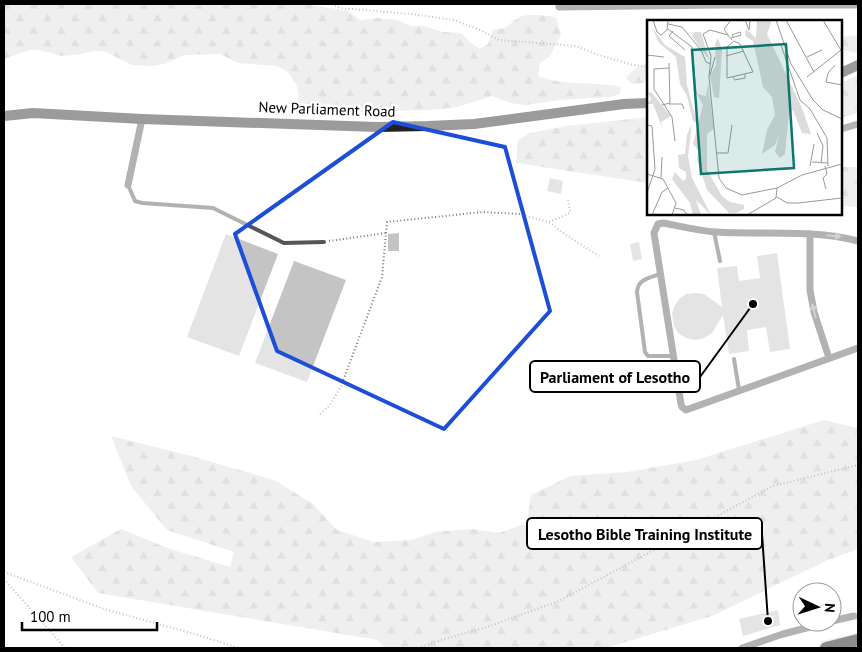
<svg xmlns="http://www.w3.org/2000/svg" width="862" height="652" viewBox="0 0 862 652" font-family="'PT Sans',sans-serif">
<defs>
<pattern id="forest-firs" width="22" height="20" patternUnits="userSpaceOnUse" patternTransform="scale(1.25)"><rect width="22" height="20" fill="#dcdcdc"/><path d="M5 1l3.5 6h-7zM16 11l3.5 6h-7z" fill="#bbb"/></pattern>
</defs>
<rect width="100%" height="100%" fill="#fff"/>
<!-- forest -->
<g fill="url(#forest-firs)">
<path d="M4 4H306L348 11 360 20 377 18 397 20 411 26H424L443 32 461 33 471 43 480 49 488 44 493 29C512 29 506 24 520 17 528 13 548 16 556 17L561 35 550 56 540 63 538 76C566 87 593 81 621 87L620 94 610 97 560 100 526 105 510 103 492 96 457 107 432 110 361 112 330 117 305 113 297 102 299 95 297 86 288 72 277 66 238 63 220 54 184 55 164 64 153 66 132 65 104 51H94L81 54 62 56 39 50H29L4 59Z"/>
<polygon points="858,35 858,52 856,53 841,50 841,37"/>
<polygon points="648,62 648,78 643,83 632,84 626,78 632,71"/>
<polygon points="858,75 858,113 841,118 841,83"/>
<polygon points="648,117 648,183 516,163 518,140 530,133 566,126"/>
<polygon points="841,167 858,167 858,207 841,206"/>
<polygon points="824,420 858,428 858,549 828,560 712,616 606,648 384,648 378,640 98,593 71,557 121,529 170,549 230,567 234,552 167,530 131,486 111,436 191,456 274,480 313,504 337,530 374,542 411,540 435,532 472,529 499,533 527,523 531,495 570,476 627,472 696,460"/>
</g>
<!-- building -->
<g fill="#c4c4c4">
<polygon points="550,178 563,181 561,194 547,191"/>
<polygon points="399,233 399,251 388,251 388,234"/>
<polygon points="226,234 278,254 239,356 187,337"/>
<polygon points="639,242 642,259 633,261 630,244"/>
<polygon points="777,253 790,349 770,352 766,327 747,330 749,351 729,354 723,315 712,333 704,338 695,340 686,338 678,333 674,326 672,314 674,307 679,299 686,294 695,293 704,294 722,307 717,268 737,266 739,281 760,278 757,256"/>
<polygon points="294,261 346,280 307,382 255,363"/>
<polygon points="778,610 780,625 743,636 739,619"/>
</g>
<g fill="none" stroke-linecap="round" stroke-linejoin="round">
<!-- highway casing -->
<g stroke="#dbdbdb" stroke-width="15">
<polyline id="highway" points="826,648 858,640"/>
</g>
<!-- path -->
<g stroke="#777" stroke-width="2" stroke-dasharray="1 2.5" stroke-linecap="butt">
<polyline points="332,4 340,8 411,14 454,20 480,30 499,40 576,46 596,54 629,64 648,67"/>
<polyline points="549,222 570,213 568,199"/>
<polyline points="329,241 386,233"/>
<polyline points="320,414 330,405 341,386 382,277 387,222 483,212 519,214 549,222 566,235 599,256"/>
<polyline points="4,572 107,610 188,632 239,648"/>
<polyline points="4,579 65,648"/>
<polyline points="418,648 441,640 490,626 559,601 773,486 858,465"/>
</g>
<!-- lane -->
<g stroke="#555" stroke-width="4">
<polyline points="128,185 135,201 142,203 213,208 284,243 324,242"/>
<polyline points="714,232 720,261"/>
<path d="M660 274C649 278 638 279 637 292L645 352 648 356H674"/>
<polyline points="734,359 739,390"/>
</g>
<!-- street -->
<g stroke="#555" stroke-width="7">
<polyline points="559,7 720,5 858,5"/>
<polyline points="841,129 858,124"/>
<polyline points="128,185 142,119"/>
<polyline points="810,234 810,290 814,312 829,358"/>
<path d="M858 241C812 229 763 235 716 232 698 231 680 226 663 223L658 224 654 233 681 404 682 407 686 410 858 348"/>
<polyline points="832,621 854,616"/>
<polyline points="742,648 783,634 829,622"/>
</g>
<!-- secondary -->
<g stroke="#222" stroke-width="10">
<polyline points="841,73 858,65"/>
<polyline points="4,116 33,113 142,119 377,127 428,126 474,124 624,104 648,103"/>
</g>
<!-- highway -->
<use href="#highway" stroke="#000" stroke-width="12"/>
</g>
<!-- one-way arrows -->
<defs><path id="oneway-solid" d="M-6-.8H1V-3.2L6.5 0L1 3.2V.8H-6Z" transform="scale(1.25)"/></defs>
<g fill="#999">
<use href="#oneway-solid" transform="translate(834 236) rotate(6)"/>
<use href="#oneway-solid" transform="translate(814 311) rotate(-104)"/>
</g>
<!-- marked area -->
<path d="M0 0H862V652H0ZM393 122 505 147 550 311 444 429 277 351 235 234Z" fill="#fff" fill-opacity=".55" fill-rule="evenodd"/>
<path fill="none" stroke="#1d4ed8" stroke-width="4" stroke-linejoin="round" d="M393 122 505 147 550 311 444 429 277 351 235 234Z"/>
<g text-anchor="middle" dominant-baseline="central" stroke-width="5" stroke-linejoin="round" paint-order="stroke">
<!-- street labels -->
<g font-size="15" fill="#000" stroke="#fff">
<text transform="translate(327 109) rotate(2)">New Parliament Road</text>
</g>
</g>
<!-- overview -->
<g transform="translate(647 20)">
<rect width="195" height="195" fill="#fff"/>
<path d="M110 0H125L120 14 155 88 164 114 155 113 146 90 142 93 138 134 133 138 128 132 132 115 128 125 115 134 120 110 128 95 125 77 116 67 106 21 98 16 99 9 109 18ZM5 7 18 25 38 37 40 65 50 103 46 101 40 76 33 64 29 37 12 23ZM47 12H54L62 40 45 16ZM71 18 75 30 72 78 67 77 63 56 69 45 68 24ZM61 64 67 109 60 114V150L75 176 83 182 97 185V189L89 193H82L60 170 50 140 51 130 46 124 56 85 50 74 59 76ZM4 72 24 96 14 102 16 110 6 84H0L4 79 1 73ZM45 104 41 136 45 158 64 195 49 180 54 195H46L43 183 25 159 28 152 36 161 39 159V152L32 148 31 135 38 134 40 115Z" fill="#dcdcdc"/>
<path fill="none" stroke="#999" stroke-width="1" d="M6 0 10 12 14 15 20 10 21 0M98 0 102 10 103 0M129 0 144 44 166 80 176 90 195 99M139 0 167 52M176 0 195 32M21 4 35 7 54 30 59 42 64 44M21 9 45 27 49 74M26 11 22 16 38 30M81 15 77 9 84 0M84 18 94 15 93 12 85 15 86 17M85 20 81 15 63 10 56 14 64 36 62 57 72 158 79 168 95 175 130 168M87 21 93 24 106 52 80 58V27ZM134 25 153 80 163 89 180 118 181 146M0 35 17 37M79 36 97 31M160 37 175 30M188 45 181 53 179 62 195 65M22 48 7 49V69L25 97 28 121M63 55 68 37M86 57 88 60 98 58V54M160 57 194 30M22 84H35L37 89M15 85 23 83 22 43M0 105 5 106 8 149 0 173M170 113 176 126 174 143M69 133H81L85 105M165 142 181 143M163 146 167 124M178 146 180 154 176 158 179 169M0 154 16 159 29 183 25 195M14 158 15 137M130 177 140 183H151L195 178M28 188 37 190 40 195M5 195 15 172 21 168M100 195 129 178 130 168 155 155 195 144"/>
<path fill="#0f766e" fill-opacity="0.15" stroke="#0f766e" stroke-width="2.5" d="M139 24 147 148 54 154 45 30Z"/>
<rect width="195" height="195" fill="none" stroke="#000" stroke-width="2.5"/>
</g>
<!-- callouts -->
<path fill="none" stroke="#000" stroke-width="2" d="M753 304L700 377M768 621L762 534"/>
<g fill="#000" stroke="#fff" stroke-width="2">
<circle cx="753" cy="304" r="5"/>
<circle cx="768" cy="621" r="5"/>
</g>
<g fill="#fff" stroke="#000" stroke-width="2">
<rect x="530" y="361" width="170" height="31" rx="5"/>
<rect x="527" y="518" width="235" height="31" rx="5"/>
</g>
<g font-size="16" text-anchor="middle" font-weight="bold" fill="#000">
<text x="615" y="383">Parliament of Lesotho</text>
<text x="645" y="540">Lesotho Bible Training Institute</text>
</g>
<!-- border -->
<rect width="862" height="652" fill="none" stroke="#000000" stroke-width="10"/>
<!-- north arrow -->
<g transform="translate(817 607) rotate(94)"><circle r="24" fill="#ffffff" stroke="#999999"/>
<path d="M0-4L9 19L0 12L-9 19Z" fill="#000000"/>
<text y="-8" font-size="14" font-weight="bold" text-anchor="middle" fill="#000000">N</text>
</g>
<!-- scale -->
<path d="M22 622v8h135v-8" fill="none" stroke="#000000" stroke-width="2.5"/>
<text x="30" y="622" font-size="15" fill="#000000" stroke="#ffffff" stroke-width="4" paint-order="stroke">100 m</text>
</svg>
